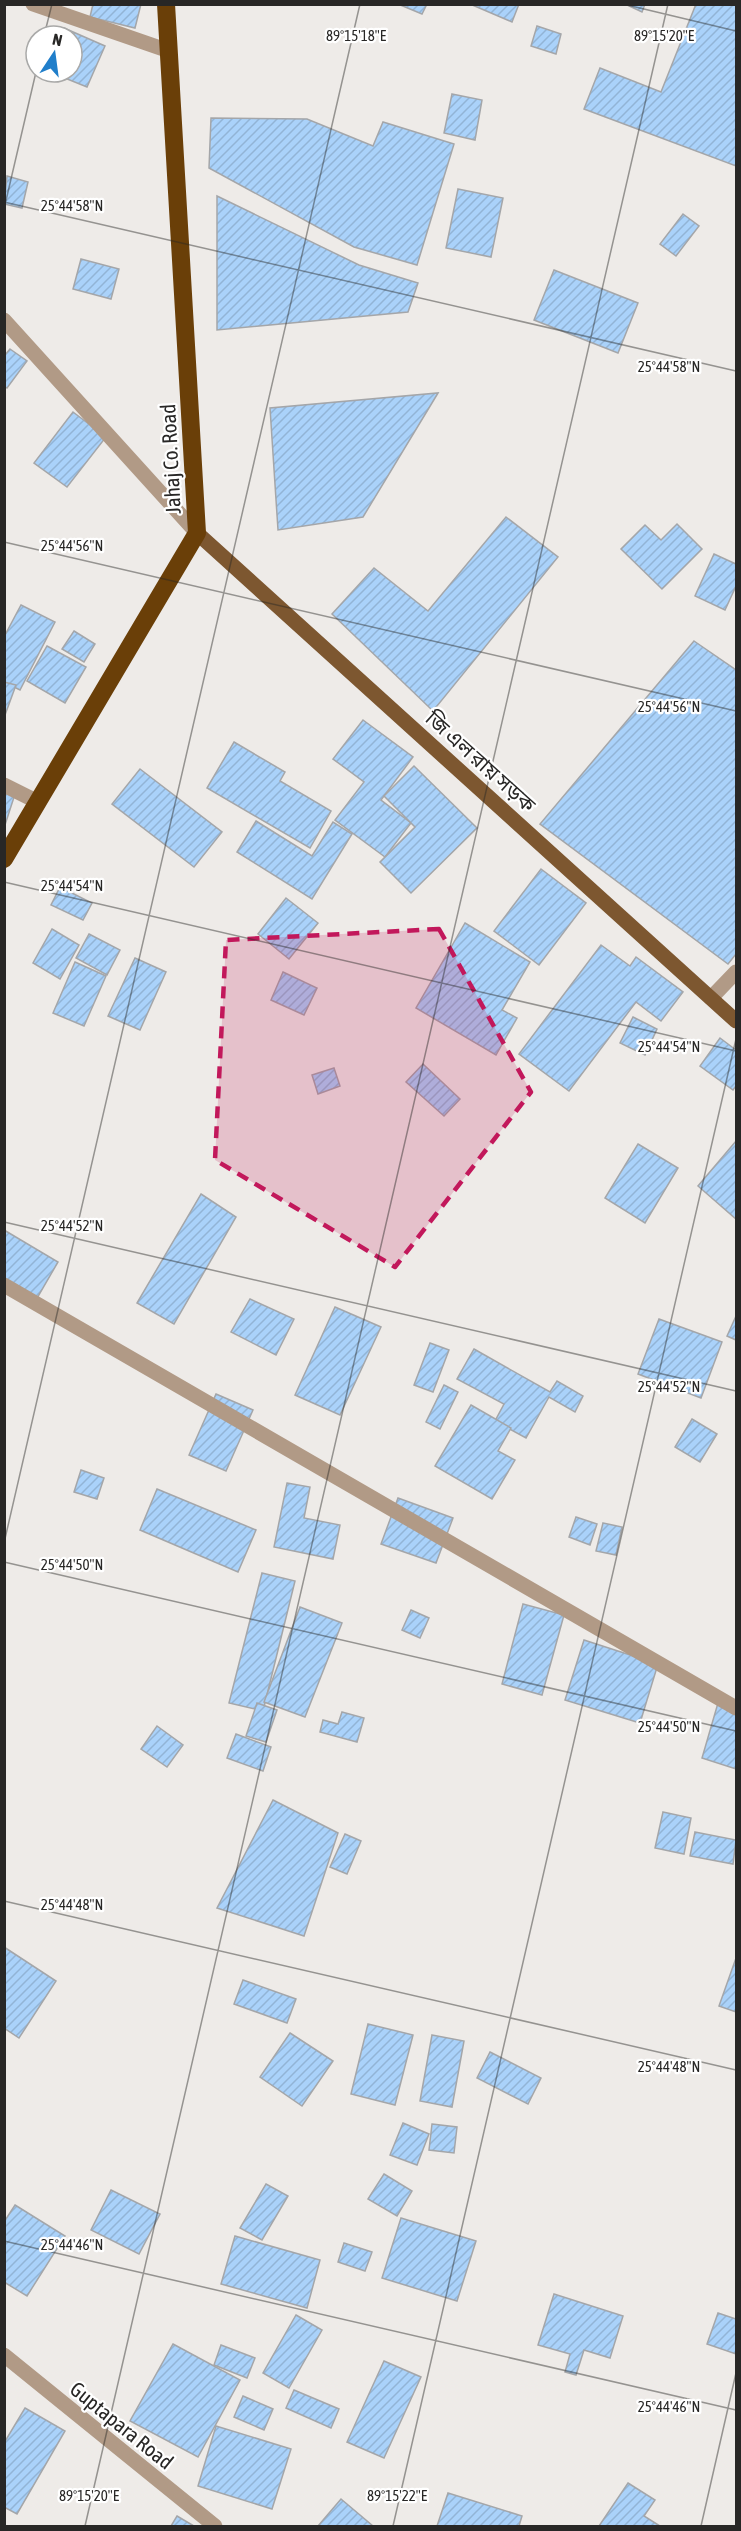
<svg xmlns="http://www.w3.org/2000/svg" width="741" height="2531" viewBox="0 0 741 2531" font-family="'Asap Condensed','Noto Sans Bengali',sans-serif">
<defs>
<pattern id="building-hatch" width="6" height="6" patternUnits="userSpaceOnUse" patternTransform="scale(1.5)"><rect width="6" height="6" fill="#aad2fa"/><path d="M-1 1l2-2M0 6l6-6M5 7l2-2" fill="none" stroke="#92b4d6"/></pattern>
</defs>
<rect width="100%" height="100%" fill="#eeebe8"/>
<!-- building -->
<g fill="url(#building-hatch)" stroke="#a4a6a9" stroke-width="1.5">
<polygon points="93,4 141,4 135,28 90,17"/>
<polygon points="398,4 427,4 422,14"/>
<polygon points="470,4 519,4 512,22"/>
<polygon points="625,4 645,4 642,12"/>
<polygon points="696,4 736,4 736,166 584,109 600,68 661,92"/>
<polygon points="537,26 561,34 556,54 531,46"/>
<polygon points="64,28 105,46 87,87 50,72 72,72 72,36 61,36"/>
<polygon points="452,94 482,100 475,140 444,133"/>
<polygon points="211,118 307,119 373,146 383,122 454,144 417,265 354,247 209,168"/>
<polygon points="7,176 28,182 22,208 4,204"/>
<polygon points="458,189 503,198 491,257 446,248"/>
<polygon points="217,196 359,265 418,283 408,312 217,330"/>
<polygon points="683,214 699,226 676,256 660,244"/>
<polygon points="81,259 119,269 111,299 73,289"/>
<polygon points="554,270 638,303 618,353 534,320"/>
<polygon points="10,349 27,361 7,388 4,386 4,356"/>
<polygon points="438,393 363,517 278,530 270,408"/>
<polygon points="73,412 106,437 67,487 34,463"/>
<polygon points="506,517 558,557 433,711 332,614 374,568 428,611"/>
<polygon points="677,524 702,549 662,589 621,549 645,525 661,540"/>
<polygon points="714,554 736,564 736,586 725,610 695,596"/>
<polygon points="21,605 55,622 20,690 4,682 4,637"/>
<polygon points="74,631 95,644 84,662 62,649"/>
<polygon points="694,641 736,670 736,954 728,964 540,824"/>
<polygon points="47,646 86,667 65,703 27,681"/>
<polygon points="4,682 16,685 5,715 4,715"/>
<polygon points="363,720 413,757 381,800 411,823 385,857 335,820 364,782 333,759"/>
<polygon points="234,742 285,772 280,781 331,811 310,848 207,788"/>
<polygon points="414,766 477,828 411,893 380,862 415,827 384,796"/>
<polygon points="140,769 222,832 194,867 112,804"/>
<polygon points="4,787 16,791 4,828"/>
<polygon points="256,821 312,856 333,822 352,834 312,899 237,852"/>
<polygon points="541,869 586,903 539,965 494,931"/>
<polygon points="60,887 92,903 83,920 51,905"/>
<polygon points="286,898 318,923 289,959 258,934"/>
<polygon points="465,923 530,962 502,1010 517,1018 496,1055 416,1008"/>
<polygon points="52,929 79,945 60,979 33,963"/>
<polygon points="89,934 120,950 107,975 76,958"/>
<polygon points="601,945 630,966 636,957 683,992 661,1021 636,1002 569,1091 519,1054"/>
<polygon points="135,958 166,972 140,1030 108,1016"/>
<polygon points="75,962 106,976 84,1026 53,1013"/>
<polygon points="283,972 317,988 304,1015 271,1000"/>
<polygon points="633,1017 657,1029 645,1055 620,1043"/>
<polygon points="720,1038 736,1050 736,1086 733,1090 700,1066"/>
<polygon points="423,1064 460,1099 444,1116 406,1082"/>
<polygon points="334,1068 340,1086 318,1094 312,1075"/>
<polygon points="736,1141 736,1219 698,1186"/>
<polygon points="638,1144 678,1168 645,1223 605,1198"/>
<polygon points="201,1194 236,1217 174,1324 137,1303"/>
<polygon points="4,1230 58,1262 36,1300 4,1281"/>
<polygon points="250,1299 294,1319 276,1355 231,1332"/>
<polygon points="335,1307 381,1327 340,1415 295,1395"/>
<polygon points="736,1316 736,1340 727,1336"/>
<polygon points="659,1319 722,1342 701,1398 638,1374"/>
<polygon points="430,1343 449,1350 433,1392 414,1385"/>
<polygon points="474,1349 550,1392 557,1381 583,1396 575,1412 549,1397 526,1438 495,1421 504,1404 457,1379"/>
<polygon points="444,1385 458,1392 440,1429 426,1422"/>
<polygon points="216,1394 253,1410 226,1471 189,1455"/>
<polygon points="471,1405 511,1428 498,1451 515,1460 492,1499 435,1466"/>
<polygon points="692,1419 717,1434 700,1462 675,1447"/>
<polygon points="81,1470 104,1478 97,1499 74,1492"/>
<polygon points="287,1483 310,1487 304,1518 340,1525 333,1559 274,1547"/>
<polygon points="157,1489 256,1530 238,1572 140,1530"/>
<polygon points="398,1498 453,1518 436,1563 381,1544"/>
<polygon points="576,1517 597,1524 590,1545 569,1537"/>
<polygon points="603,1523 622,1527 616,1555 596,1551"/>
<polygon points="262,1573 295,1581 263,1711 229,1703"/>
<polygon points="523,1604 564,1615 542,1695 502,1684"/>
<polygon points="300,1607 342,1623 305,1717 264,1702"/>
<polygon points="411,1610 429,1618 420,1638 402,1630"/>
<polygon points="584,1640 658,1664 640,1723 565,1700"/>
<polygon points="257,1703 277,1710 266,1742 246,1736"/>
<polygon points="718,1703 736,1709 736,1769 702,1758"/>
<polygon points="342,1712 364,1718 357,1742 320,1732 323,1720 338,1724"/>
<polygon points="157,1726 183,1745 167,1767 141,1749"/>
<polygon points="236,1734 271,1747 263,1771 227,1758"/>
<polygon points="273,1800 338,1833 304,1936 217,1908"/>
<polygon points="663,1812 691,1818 684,1854 655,1848"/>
<polygon points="695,1832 736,1840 733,1864 690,1856"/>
<polygon points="345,1834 361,1841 347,1874 330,1867"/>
<polygon points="4,1947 56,1981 19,2038 4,2028"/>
<polygon points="736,1958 736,2012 719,2006"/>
<polygon points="243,1980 296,1999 287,2023 234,2004"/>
<polygon points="368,2024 413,2035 395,2105 351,2094"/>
<polygon points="290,2033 333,2061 302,2106 260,2077"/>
<polygon points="432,2035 464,2041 452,2107 420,2101"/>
<polygon points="490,2052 541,2078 528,2104 477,2078"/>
<polygon points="403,2123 429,2134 417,2165 390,2155"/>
<polygon points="432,2124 457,2127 454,2153 429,2150"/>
<polygon points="384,2174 412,2191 397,2216 368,2199"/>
<polygon points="266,2184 288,2196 262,2240 240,2228"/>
<polygon points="111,2190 160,2214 139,2254 91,2230"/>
<polygon points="15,2205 65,2236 27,2296 4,2282 4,2222"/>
<polygon points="401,2218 476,2241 457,2301 382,2278"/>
<polygon points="235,2236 320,2260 307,2308 221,2284"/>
<polygon points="344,2243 372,2252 365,2271 338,2262"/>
<polygon points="554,2294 623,2316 610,2358 584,2350 576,2375 565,2372 570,2354 538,2345"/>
<polygon points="718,2313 736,2319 736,2354 707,2344"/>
<polygon points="296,2315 322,2330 289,2388 263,2373"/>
<polygon points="173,2344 240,2380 198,2457 130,2421"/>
<polygon points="221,2345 255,2358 247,2378 214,2365"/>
<polygon points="384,2361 421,2377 384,2458 347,2442"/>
<polygon points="294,2390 339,2409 331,2428 286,2408"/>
<polygon points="243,2396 273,2409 264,2430 234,2417"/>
<polygon points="25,2408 65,2431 17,2514 4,2507 4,2443"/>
<polygon points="216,2426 291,2449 272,2509 198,2486"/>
<polygon points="628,2483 655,2500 644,2516 660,2526 599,2526"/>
<polygon points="448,2493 522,2516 519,2526 437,2526"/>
<polygon points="341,2499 373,2526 318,2526"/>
<polygon points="177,2516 194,2526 171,2526"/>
</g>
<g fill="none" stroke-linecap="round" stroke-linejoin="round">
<!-- minor -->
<g stroke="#b19a86" stroke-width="15">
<polyline points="33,4 169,51"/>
<polyline points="4,320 197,533"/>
<polyline points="4,785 38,802"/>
<polyline points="711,998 736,972"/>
<polyline points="4,1285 736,1708"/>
<polyline points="4,2355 215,2526"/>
</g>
<!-- major -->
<polyline stroke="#7d5730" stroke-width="15" points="197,533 736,1021"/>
<!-- highway -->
<polyline stroke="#6a3f08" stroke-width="18" points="4,859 197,533 166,4"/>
</g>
<!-- marked area -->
<path fill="#c2185b" fill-opacity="0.2" stroke="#c2185b" stroke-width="4.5" stroke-dasharray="12 8" stroke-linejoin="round" d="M439 929 531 1092 395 1267 215 1160 226 940Z"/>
<!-- ticks -->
<path fill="none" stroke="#282726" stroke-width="1.5" stroke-opacity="0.45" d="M623 4 736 31M44 36 52 4M4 202 736 371M4 209 36 72M4 542 736 711M4 882 736 1051M4 1222 736 1391M4 1543 360 4M4 1562 736 1731M4 1901 736 2070M4 2241 736 2410M85 2526 668 4M393 2526 736 1039M701 2526 736 2373"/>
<g text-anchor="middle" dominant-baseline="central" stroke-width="4.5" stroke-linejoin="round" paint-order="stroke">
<!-- street labels -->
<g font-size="21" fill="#282726" stroke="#fff">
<text transform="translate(170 459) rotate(-93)">Jahaj Co. Road</text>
<text transform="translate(481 761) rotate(42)">জি এল রায় সড়ক</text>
<text transform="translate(122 2425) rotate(39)">Guptapara Road</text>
</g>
</g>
<g font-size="15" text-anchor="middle" fill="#282726" stroke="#fff" stroke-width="4.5" stroke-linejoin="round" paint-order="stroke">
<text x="664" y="41">89°15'20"E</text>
<text x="356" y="41">89°15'18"E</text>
<text x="72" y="211">25°44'58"N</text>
<text x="669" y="372">25°44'58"N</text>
<text x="72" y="551">25°44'56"N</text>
<text x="669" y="712">25°44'56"N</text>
<text x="72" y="891">25°44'54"N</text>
<text x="669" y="1052">25°44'54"N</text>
<text x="72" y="1231">25°44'52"N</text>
<text x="669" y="1392">25°44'52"N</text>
<text x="72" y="1570">25°44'50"N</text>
<text x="669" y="1732">25°44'50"N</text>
<text x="72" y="1910">25°44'48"N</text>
<text x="669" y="2072">25°44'48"N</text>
<text x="72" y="2250">25°44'46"N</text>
<text x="669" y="2412">25°44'46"N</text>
<text x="89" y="2501">89°15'20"E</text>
<text x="397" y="2501">89°15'22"E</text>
</g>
<!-- border -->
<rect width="741" height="2531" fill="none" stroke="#282726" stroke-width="12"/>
<!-- north arrow -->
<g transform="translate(54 54) rotate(13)"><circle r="28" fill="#ffffff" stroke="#a9a9a8" stroke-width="1.5"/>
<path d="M0-4.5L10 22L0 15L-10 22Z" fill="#207eca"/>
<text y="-9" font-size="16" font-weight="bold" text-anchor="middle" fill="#282726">N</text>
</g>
</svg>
